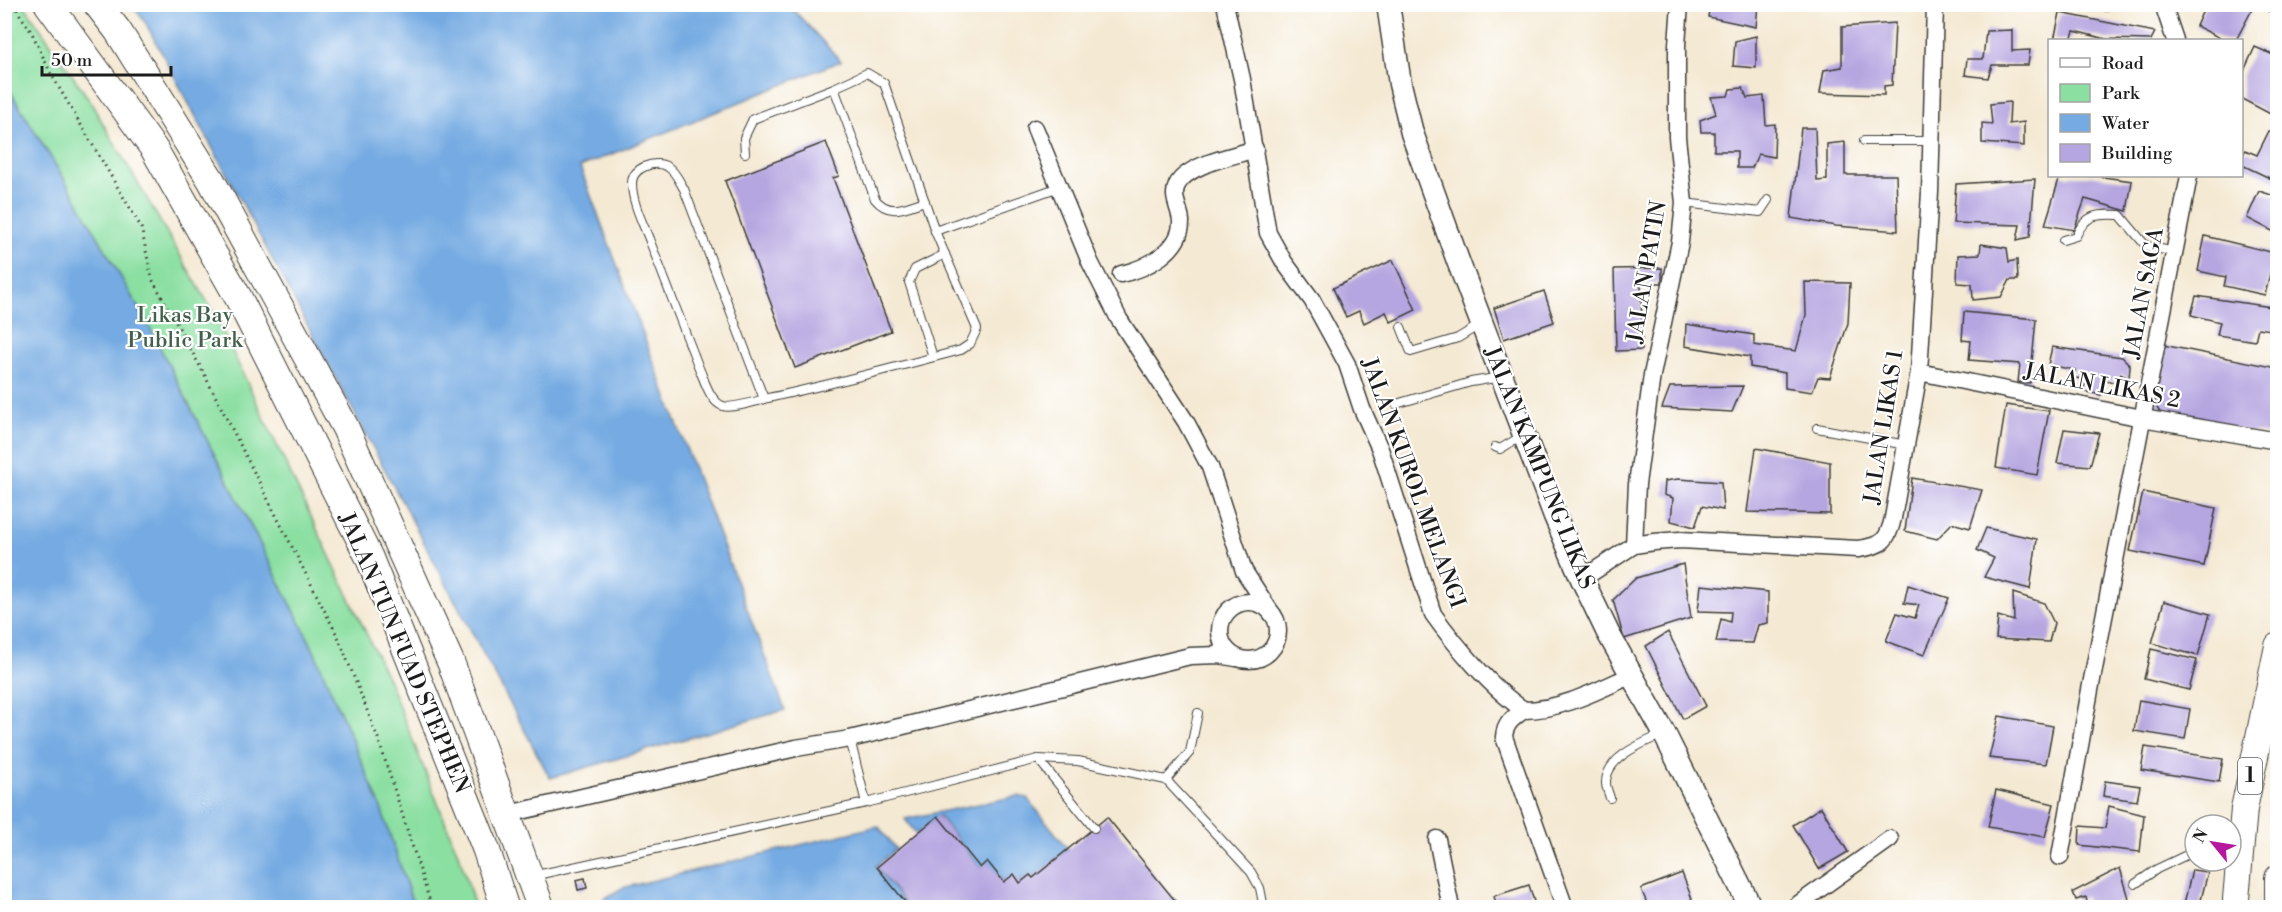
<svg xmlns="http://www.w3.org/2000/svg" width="2282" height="912" viewBox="0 0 2282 912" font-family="'Libre Bodoni',serif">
<rect width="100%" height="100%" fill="#fff"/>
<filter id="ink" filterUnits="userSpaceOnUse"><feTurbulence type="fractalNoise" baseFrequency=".0167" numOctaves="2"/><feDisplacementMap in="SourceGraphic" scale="12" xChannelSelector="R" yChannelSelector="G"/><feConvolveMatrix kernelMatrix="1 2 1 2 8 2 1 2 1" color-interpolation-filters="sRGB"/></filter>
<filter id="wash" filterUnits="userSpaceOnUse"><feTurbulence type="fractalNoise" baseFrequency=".008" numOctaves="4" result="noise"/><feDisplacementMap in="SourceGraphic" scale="24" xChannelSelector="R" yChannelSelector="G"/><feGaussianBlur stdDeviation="1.35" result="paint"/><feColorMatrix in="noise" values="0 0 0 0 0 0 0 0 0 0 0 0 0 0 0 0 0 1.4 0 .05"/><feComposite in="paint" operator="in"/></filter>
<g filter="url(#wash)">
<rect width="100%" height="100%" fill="#f4e9d3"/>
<!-- green -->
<polygon fill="#8adfa1" stroke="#537e5e" stroke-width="1.5" points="5,5 24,5 88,98 215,315 389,681 461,861 475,907 414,907 380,805 310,642 152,332 77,200 5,83"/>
<!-- water -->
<g fill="#75aae2" stroke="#48637f" stroke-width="1.5">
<polygon points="132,5 789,5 841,61 580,167 785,710 550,778 145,22"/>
<polygon points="5,83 77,200 152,332 310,642 380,805 414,907 5,907"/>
<polygon points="1018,796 1027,798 1068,849 1033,878 1030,875 1020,883 1014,875 1004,882 987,862 980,868 939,816 916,834 905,819"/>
<polygon points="878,826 896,849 876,866 908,907 598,907 602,900 622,888"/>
</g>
<g id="blocks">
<!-- building -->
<g fill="#b5a5e0">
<polygon points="1710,4 1758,4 1756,27 1708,17"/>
<polygon points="2081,4 2110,4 2107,11"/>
<polygon points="2206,4 2255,4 2236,40 2224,40 2196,26"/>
<polygon points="2271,5 2278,5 2278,15 2268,11"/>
<polygon points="2060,13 2155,32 2151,40 2106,39 2074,31 2071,40 2054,40"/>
<polygon points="1895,23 1892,85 1884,86 1884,95 1820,93 1824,70 1842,67 1842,27"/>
<polygon points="2012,30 2012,51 2030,50 2028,65 1992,65 1988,78 1965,75 1967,59 1983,59 1986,31"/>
<polygon points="1756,36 1756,68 1733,66 1735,41"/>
<polygon points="2255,47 2278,57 2278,118 2242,99 2242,75"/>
<polygon points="1743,88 1747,98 1764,96 1766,125 1775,124 1774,157 1758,154 1752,168 1737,168 1737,151 1714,151 1714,132 1701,132 1700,120 1716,114 1711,97 1728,96 1730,89"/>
<polygon points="2010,102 2009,124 2024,122 2024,146 1982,143 1982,123 1992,124 1990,104"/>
<polygon points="1801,128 1815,128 1817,181 1827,180 1827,144 1845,142 1845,175 1896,175 1898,231 1836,226 1791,218"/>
<polygon points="2269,131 2278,134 2278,182 2242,165 2242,157 2245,150 2257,155"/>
<polygon points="826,142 839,176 833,178 891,331 795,368 725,181"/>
<polygon points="2060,176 2096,176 2132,181 2127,211 2085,199 2074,230 2045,225"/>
<polygon points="2035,179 2030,237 2017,240 2020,225 1953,223 1956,184"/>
<polygon points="2259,191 2278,197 2278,234 2247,218"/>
<polygon points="2205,236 2275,253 2265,295 2224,286 2226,277 2198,271"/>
<polygon points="1981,244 2007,248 2009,262 2017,260 2018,280 2010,280 2001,297 1973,300 1972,284 1957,283 1958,255 1980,254"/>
<polygon points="1393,260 1416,310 1391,322 1386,312 1364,323 1359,311 1346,317 1333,288"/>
<polygon points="1662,268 1662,283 1641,283 1642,350 1616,351 1614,269"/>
<polygon points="1805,282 1850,283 1848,323 1830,378 1818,377 1812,392 1785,388 1785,373 1750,367 1750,357 1685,346 1686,324 1754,335 1754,345 1796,351 1806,315"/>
<polygon points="1544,291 1554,322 1504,339 1494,308"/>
<polygon points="2196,296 2278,308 2278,331 2258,328 2255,341 2217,335 2220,322 2191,315"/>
<polygon points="1964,312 2036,319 2030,383 2018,382 2020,364 1969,360 1971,341 1962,340"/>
<polygon points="2163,345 2278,368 2278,437 2161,414 2150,397"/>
<polygon points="2052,347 2122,357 2130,365 2129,379 2121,374 2116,383 2102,379 2101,395 2083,391 2087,379 2073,378 2075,370 2048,365"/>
<polygon points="1743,386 1732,412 1662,408 1670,387"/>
<polygon points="2006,405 2049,411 2037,475 1996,468"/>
<polygon points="2064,429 2099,433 2090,466 2057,463"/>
<polygon points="1756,448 1830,462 1830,514 1747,512"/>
<polygon points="1912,478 1982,490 1970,528 1952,523 1937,539 1905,531"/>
<polygon points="1678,479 1721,482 1723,510 1702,506 1695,527 1671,521 1673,498 1664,495 1665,481"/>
<polygon points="2143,492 2216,508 2204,566 2130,551"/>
<polygon points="1986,528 2037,539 2030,589 1984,577 1994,558 1977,550"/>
<polygon points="1683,564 1691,618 1624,639 1613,600 1636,578"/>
<polygon points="1701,585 1768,592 1768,623 1758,625 1753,643 1716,642 1721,619 1730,622 1731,612 1698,611"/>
<polygon points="1908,585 1949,598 1924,655 1886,641 1897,613 1915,618 1919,605 1904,603"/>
<polygon points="2013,593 2044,603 2054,623 2049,642 1996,639 1998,616 2014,621"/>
<polygon points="2164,601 2210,614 2198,656 2152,643"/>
<polygon points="1668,632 1706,706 1683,719 1646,646"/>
<polygon points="2151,649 2197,660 2189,690 2144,679"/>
<polygon points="2139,700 2190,709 2185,739 2134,731"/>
<polygon points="1999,716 2053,726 2046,764 1989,758"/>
<polygon points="2145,747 2223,759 2219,782 2141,770"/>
<polygon points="2105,781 2140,786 2137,801 2103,796"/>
<polygon points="1996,790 2054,804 2045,837 1988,827"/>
<polygon points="2109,806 2144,815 2140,852 2079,845 2080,826 2105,828"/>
<polygon points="1821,807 1848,852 1819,869 1793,825"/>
<polygon points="938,816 980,868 987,861 1004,882 1014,874 1020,883 1030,875 1033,878 1107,817 1181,908 910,908 877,867"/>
<polygon points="2120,868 2129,898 2106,908 2088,908 2086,897 2076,900 2073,892"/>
<polygon points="2192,870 2208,872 2199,908 2183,908"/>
<polygon points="1682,873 1692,899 1672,908 1649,908 1641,889"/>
<polygon points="585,878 587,888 578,890 576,880"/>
<polygon points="1529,885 1536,908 1497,908 1494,896"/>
</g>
</g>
</g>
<g filter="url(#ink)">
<use href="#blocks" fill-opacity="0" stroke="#3c3b37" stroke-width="1.5"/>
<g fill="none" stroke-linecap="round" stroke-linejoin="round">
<!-- service casing -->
<g stroke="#3c3b37" stroke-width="10">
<g id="service">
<path d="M834 88 875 199C890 217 905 207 925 201"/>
<polyline points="1864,141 1931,141"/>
<path d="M745 153 744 138 753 119 834 88 867 73 884 83 935 231 977 329 970 344 961 350C897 367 833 384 768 398 757 401 732 409 723 406 710 402 704 379 699 368 683 327 667 285 651 244 644 225 632 204 632 183 632 168 655 159 668 167 675 171 679 181 684 189L764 399"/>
<polyline points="1684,203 1760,212 1768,200"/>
<polyline points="935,231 1059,187"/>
<path d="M2063 240 2076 236C2086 213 2098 214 2120 215L2146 246 2175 252"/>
<polyline points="1401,327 1411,352 1458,338 1481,324"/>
<polyline points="933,357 909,282 915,269 945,254"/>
<polyline points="1396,404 1471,382 1501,377"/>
<polyline points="1817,428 1906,445"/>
<polyline points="1495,447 1500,449 1522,436"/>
<polyline points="850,739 866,803"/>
<polyline points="1038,759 1094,828"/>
<polyline points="1166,780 1190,752 1198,713"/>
<path d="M1610 798C1609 794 1606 788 1606 783 1606 757 1643 743 1663 734"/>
<polyline points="532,876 866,803 1038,759 1078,761 1166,780 1251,872 1260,888 1264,908"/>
<polyline points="2135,884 2157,869 2195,851"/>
</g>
</g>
<!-- minor casing -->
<g stroke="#3c3b37" stroke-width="19">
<g id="minor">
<path d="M1225 4 1242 79 1268 233 1284 262 1312 300 1347 364 1362 409 1380 449 1433 614C1455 645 1493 690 1524 710 1562 710 1598 690 1632 675"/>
<polyline points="2163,4 2175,40"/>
<polyline points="1035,128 1090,262 1119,319 1186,422 1210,467 1244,571 1272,614"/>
<path d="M1121 274C1146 269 1182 250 1181 221 1180 208 1171 197 1177 185 1187 164 1235 156 1255 149"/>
<polyline points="1919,372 2142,418 2278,441"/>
<polyline points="1634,545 1637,484 1652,375 1680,242 1684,203 1677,137 1677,45 1680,4"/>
<path d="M1582 579 1634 545 1654 542 1680 540 1858 549C1882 546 1888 541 1893 518L1919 372 1930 192 1935 4"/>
<circle cx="1249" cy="631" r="29"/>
<path d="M1524 710C1513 718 1505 723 1504 737L1565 908"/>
<polyline points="508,814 796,748 850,739 1190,656 1219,655 1236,658"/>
<polyline points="1437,839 1451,908"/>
<polyline points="2060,857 2090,690 2189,176"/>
<polyline points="1793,908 1890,839"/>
</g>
</g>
<!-- secondary casing -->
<g stroke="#3c3b37" stroke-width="25">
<polyline id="secondary" points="1388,4 1400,84 1412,133 1458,261 1555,516 1582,579 1608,633 1664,733 1751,908"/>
</g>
<!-- primary casing -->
<g stroke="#3c3b37" stroke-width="28">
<g id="primary">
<polyline points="2278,878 2278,901"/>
<polyline points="2237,908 2236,899 2244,809 2278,646"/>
</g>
</g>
<!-- trunk casing -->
<g stroke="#3c3b37" stroke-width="29">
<g id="trunk">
<polyline points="48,4 154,149 238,297 369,557 486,849 505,908"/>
<polyline points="97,4 118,31 211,180 345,427 451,663 541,908"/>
</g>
</g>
<!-- path -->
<polyline stroke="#3c3b37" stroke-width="3" stroke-dasharray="1.5 4.5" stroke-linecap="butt" points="13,4 32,33 51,74 141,227 152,279 201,368 339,639 378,738 432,908"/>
<!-- service -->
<use href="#service" stroke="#fff" stroke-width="8"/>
<!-- minor -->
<use href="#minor" stroke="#fff" stroke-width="16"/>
<!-- secondary -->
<use href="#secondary" stroke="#fff" stroke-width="22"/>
<!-- primary -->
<use href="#primary" stroke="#fff" stroke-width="26"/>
<!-- trunk -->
<use href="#trunk" stroke="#fff" stroke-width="27"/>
</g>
</g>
<g text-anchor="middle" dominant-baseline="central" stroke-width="4.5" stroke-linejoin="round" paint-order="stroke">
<!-- shield labels -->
<rect fill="#fff" stroke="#606060" stroke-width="1.5" x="2238" y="758" width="24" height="36" rx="4.5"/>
<g font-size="21" font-weight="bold" fill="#1c1c1c">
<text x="2250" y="776">1</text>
</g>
<!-- street labels -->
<g font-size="22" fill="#1c1c1c" stroke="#fff">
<text transform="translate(1647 272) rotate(-80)">JALAN PATIN</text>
<text transform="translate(2144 293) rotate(-79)">JALAN SAGA</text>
<text transform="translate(2102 386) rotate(11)">JALAN LIKAS 2</text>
<text transform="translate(1884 427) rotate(-81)">JALAN LIKAS 1</text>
<text transform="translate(1539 468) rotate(68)">JALAN KAMPUNG LIKAS</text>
<text transform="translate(1413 483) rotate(70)">JALAN KUROL MELANGI</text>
<text transform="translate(404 653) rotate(67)">JALAN TUN FUAD STEPHEN</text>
</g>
<!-- park labels -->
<g font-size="22" fill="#42604b" stroke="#fff">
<text x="185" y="315">Likas Bay<tspan x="185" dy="25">Public Park</tspan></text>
</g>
</g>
<!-- margin -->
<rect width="2282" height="912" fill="none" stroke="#fff" stroke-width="24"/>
<!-- legend -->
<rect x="2048" y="39" width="195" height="138" fill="#ffffff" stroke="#a4a4a4" stroke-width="1.5"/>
<rect x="2060" y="58" width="30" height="9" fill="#ffffff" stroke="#a4a4a4" stroke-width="1.5"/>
<text x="2102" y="69" font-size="18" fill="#1c1c1c">Road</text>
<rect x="2060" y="84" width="30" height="18" fill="#8adfa1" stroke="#a4a4a4" stroke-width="1.5"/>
<text x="2102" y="99" font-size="18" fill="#1c1c1c">Park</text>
<rect x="2060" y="114" width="30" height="18" fill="#75aae2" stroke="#a4a4a4" stroke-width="1.5"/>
<text x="2102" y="129" font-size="18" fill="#1c1c1c">Water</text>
<rect x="2060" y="144" width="30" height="18" fill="#b5a5e0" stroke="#a4a4a4" stroke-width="1.5"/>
<text x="2102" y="159" font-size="18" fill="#1c1c1c">Building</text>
<!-- north arrow -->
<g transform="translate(2213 843) rotate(300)"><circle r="28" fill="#ffffff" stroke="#a4a4a4" stroke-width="1.5"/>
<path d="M0-4.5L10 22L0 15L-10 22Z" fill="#b5179e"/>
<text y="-9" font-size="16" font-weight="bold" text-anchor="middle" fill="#1c1c1c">N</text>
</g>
<!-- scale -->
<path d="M42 66v9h129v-9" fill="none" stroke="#1c1c1c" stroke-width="3"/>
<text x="51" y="66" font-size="18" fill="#1c1c1c" stroke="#ffffff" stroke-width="4.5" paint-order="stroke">50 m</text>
</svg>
